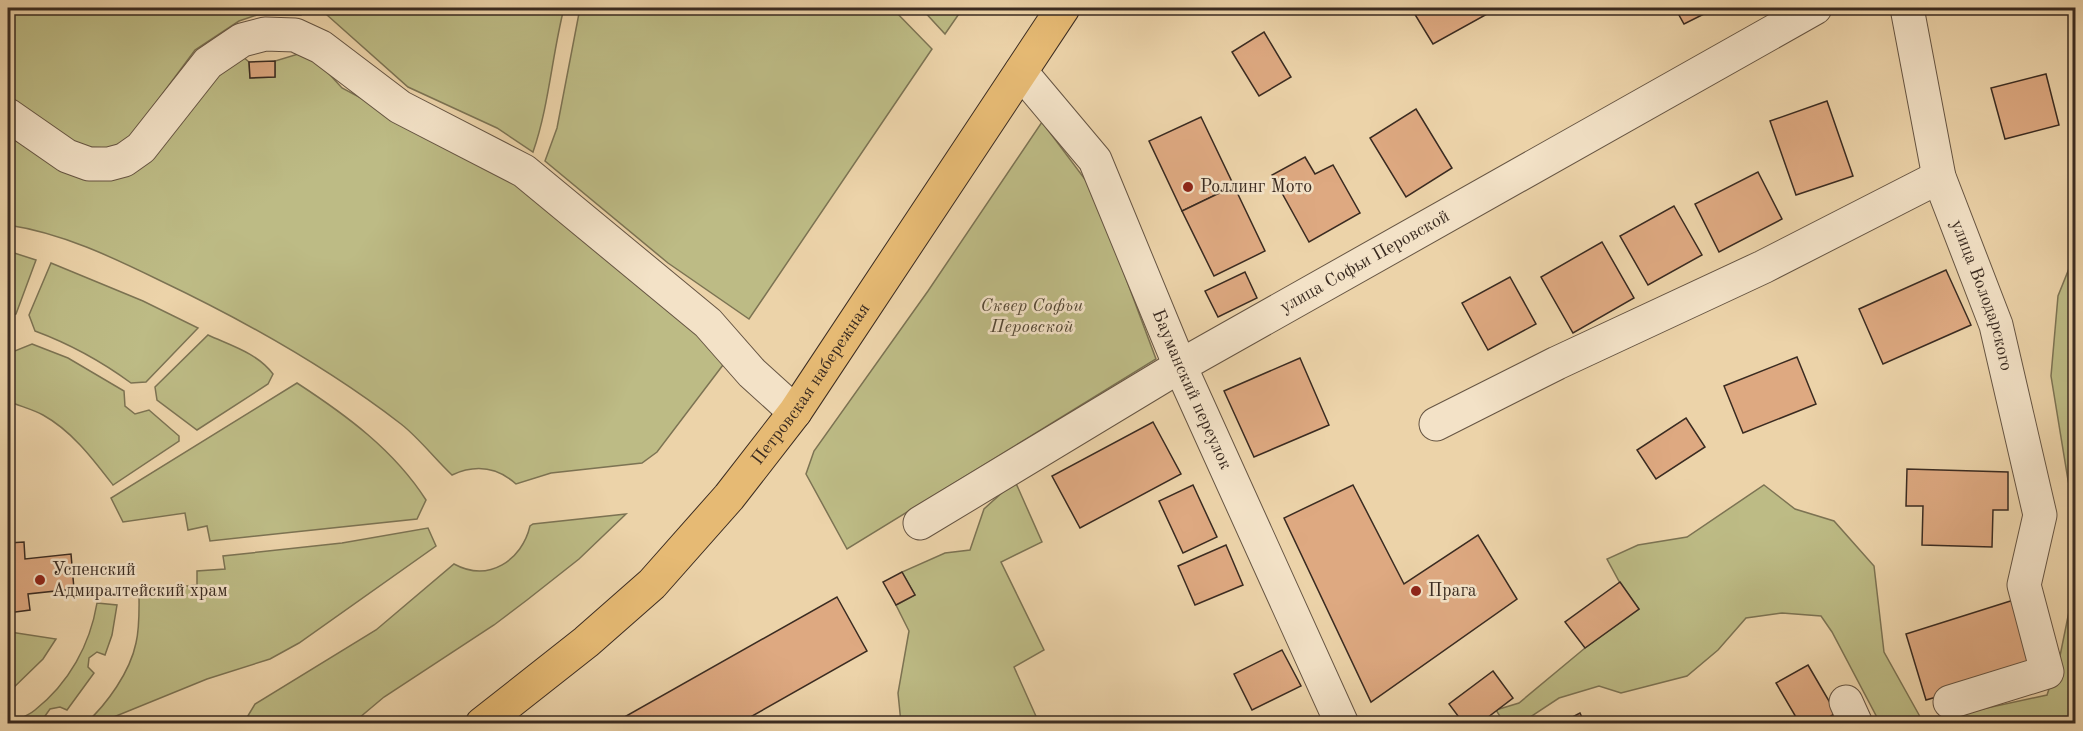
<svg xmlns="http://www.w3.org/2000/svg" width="2083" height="731" viewBox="0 0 2083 731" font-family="'Old Standard TT',serif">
<rect width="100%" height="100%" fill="#ecd3a9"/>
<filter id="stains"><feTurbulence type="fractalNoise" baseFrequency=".00333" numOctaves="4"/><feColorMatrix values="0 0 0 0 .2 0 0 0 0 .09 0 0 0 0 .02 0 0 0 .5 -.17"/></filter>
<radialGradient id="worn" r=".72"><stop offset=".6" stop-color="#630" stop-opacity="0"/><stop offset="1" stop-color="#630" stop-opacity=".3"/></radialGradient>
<!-- green -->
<g fill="#bdbb85" stroke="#7c7353" stroke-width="1.5">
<polygon points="8,8 301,8 301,15 257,15 239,21 195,50 129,139 110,148 78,147 8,101"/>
<path d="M327 8H564C552 55 549 106 533 152L497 128 408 87 327 15Z"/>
<polygon points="580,8 892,8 932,49 749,319 668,263 545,161 557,128"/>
<polygon points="921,8 963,8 945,34"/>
<path d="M308 51 342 88 525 186 625 262 726 361 657 452 642 463 551 473 516 484C497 467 476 464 452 475 435 459 419 438 401 424 327 367 245 321 161 281 112 257 62 233 8 225V136L78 177 242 56 249 62 250 78 275 77V61Z"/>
<polygon points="1042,122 1093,190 1156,359 847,549 806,474 814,451 928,291"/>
<polygon points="2075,195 2075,511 2068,480 2051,376 2058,296 2070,266 2069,217"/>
<polygon points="8,251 36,260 16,314 8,318"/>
<path d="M51 263 143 301 198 328 146 382 131 383C101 361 70 344 35 331L29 315Z"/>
<path d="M208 335C232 346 257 353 273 374L268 384 197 430 157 400 155 387Z"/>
<path d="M32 344 68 358 124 391 125 406 135 414 149 410 179 436V441L113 485C93 459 72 431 43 415 32 409 19 406 8 401V346L15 351Z"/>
<path d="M297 383C346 415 394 450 426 500L417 519 210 541 207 526 188 530 185 513 123 522 111 498Z"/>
<polygon points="1015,481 1042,542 1001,562 1044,650 1014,667 1039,723 901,723 898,693 909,631 896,605 915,595 902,572 945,553 970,550 984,509"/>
<polygon points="1764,485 1795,509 1834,521 1874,566 1884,652 1923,722 2047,695 2060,656 2075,582 2075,723 1880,723 1832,632 1821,616 1782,613 1746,618 1718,650 1687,676 1621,693 1599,686 1559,698 1521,723 1504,723 1496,710 1519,703 1585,648 1639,609 1620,583 1607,559 1638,545 1687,537"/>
<path d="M626 514 579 559 527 600 494 625 384 697 353 723 249 724 246 719 255 704 376 630 454 564C489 583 522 560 530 526L533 524Z"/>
<path d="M428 528 436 546 299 643 270 659 207 679 99 723H86C107 704 130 672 136 643 140 626 139 609 139 591L197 585V571L225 569 223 556 342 543Z"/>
<path d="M97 603 117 605 112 635 105 655 97 652 89 658 88 667 94 673 67 710 60 707 50 709 45 716V723H10C18 719 28 716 35 710 69 683 90 645 97 603Z"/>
<polygon points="10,632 56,639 43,659 8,693 8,643 11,642"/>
</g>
<!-- building -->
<g fill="#dea981" stroke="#3a2b21" stroke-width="1.5">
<polygon points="1411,8 1498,8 1433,44"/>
<polygon points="1675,8 1716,8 1684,24"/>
<polygon points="1264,32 1291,77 1259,96 1232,52"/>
<polygon points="275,61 275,77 250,78 249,62"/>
<polygon points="2046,74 2059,125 2005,139 1991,88"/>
<polygon points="1827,101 1853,176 1796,195 1770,121"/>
<polygon points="1416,109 1452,168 1406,197 1370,138"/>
<polygon points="1201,117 1234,186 1182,211 1149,141"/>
<polygon points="1305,157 1315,174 1333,165 1360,213 1309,242 1272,175"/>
<polygon points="1758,172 1782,219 1719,252 1695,204"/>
<polygon points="1234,186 1265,251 1214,276 1182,211"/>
<polygon points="1674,206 1702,255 1648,285 1620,236"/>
<polygon points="1602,242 1634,298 1573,333 1541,277"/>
<polygon points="1946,270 1971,325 1883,364 1859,309"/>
<polygon points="1245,272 1257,298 1218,317 1205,291"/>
<polygon points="1510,277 1536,324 1488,350 1462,303"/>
<polygon points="1797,357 1816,404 1743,433 1724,386"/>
<polygon points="1300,358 1329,425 1254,457 1224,391"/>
<polygon points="1686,418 1705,447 1656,479 1637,450"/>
<polygon points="1153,422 1181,474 1080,528 1052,476"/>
<polygon points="1907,469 2008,472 2008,510 1993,510 1992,547 1922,545 1923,506 1906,506"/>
<polygon points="1193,485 1217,537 1183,553 1159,501"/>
<polygon points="1353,485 1404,584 1478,535 1517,599 1371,702 1284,518"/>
<polygon points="24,542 25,559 71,554 74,589 28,594 30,610 8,613 8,543"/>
<polygon points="1226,545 1243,585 1195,605 1178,566"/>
<polygon points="902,572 915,595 896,605 883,582"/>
<polygon points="1620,582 1639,609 1585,648 1565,622"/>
<polygon points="837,597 867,651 738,724 612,724"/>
<polygon points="2020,598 2039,667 1926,700 1906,634"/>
<polygon points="1282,650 1301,686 1252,710 1234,674"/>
<polygon points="1808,665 1836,713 1818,724 1800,724 1776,683"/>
<polygon points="1493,671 1513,698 1479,724 1464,724 1449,704"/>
<polygon points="1580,713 1585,724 1559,724"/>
<polygon points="1304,718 1307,724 1293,724"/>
</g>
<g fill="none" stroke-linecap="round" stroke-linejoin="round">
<!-- minor casing -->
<g stroke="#665543" stroke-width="35">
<g id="minor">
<path id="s1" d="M1907 8 1939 177 1996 325 2040 515 2024 585 2047 672 1950 702"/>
<path id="s2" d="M1021 72 1095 160 1180 366 1342 724"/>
<polyline points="8,115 67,156 89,164 109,164 124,160 141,148 208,63 242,40 265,34 295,35 321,47 400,107 524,171 708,323 752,373 795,412"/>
<polyline points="1436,424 1557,363 1763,267 1939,177"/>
<path id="s3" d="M920 523 1180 366 1815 8"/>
<polyline points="1846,702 1856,724"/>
</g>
</g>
<!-- major casing -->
<g stroke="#3a2b21" stroke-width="35">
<g id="major">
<path id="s4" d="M482 724 586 642 652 584 729 497 795 412 1063 8"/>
</g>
</g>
<!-- minor -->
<use href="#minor" stroke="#f3e2c7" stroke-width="33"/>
<!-- major -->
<use href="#major" stroke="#e6ba74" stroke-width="33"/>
</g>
<!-- markers -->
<g fill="#8f2418" stroke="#f3e2c7" stroke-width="2">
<circle cx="1188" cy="187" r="6"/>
<circle cx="40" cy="580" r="6"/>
<circle cx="1416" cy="591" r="6"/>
</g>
<g text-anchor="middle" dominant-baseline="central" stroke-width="5" stroke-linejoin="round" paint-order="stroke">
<!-- poi labels -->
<g font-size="18" fill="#3a2b21" stroke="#f3e2c7" text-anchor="start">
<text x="1200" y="187">Роллинг Мото</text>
<text x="52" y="570">Успенский<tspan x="52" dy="21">Адмиралтейский храм</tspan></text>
<text x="1428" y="591">Прага</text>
</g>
<!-- street labels -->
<g font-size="18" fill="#3a2b21" stroke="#f3e2c7">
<text stroke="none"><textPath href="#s3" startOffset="516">улица Софьи Перовской</textPath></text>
<text stroke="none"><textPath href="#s1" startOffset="298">улица Володарского</textPath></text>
<text stroke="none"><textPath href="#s4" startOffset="476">Петровская набережная</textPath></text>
<text stroke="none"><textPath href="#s2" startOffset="364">Бауманский переулок</textPath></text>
</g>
<!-- park labels -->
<g font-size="18" font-style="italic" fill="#544835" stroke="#f3e2c7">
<text x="1032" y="306">Сквер Софьи<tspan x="1032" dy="21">Перовской</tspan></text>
</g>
</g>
<!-- margin -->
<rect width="2083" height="731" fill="none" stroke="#ecd3a9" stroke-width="30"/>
<rect x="9" y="9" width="2065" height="713" fill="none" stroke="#3a2b21" stroke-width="3"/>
<rect x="15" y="15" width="2053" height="701" fill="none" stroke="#3a2b21" stroke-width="1.5"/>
<rect width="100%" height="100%" filter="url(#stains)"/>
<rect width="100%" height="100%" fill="url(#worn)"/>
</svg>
